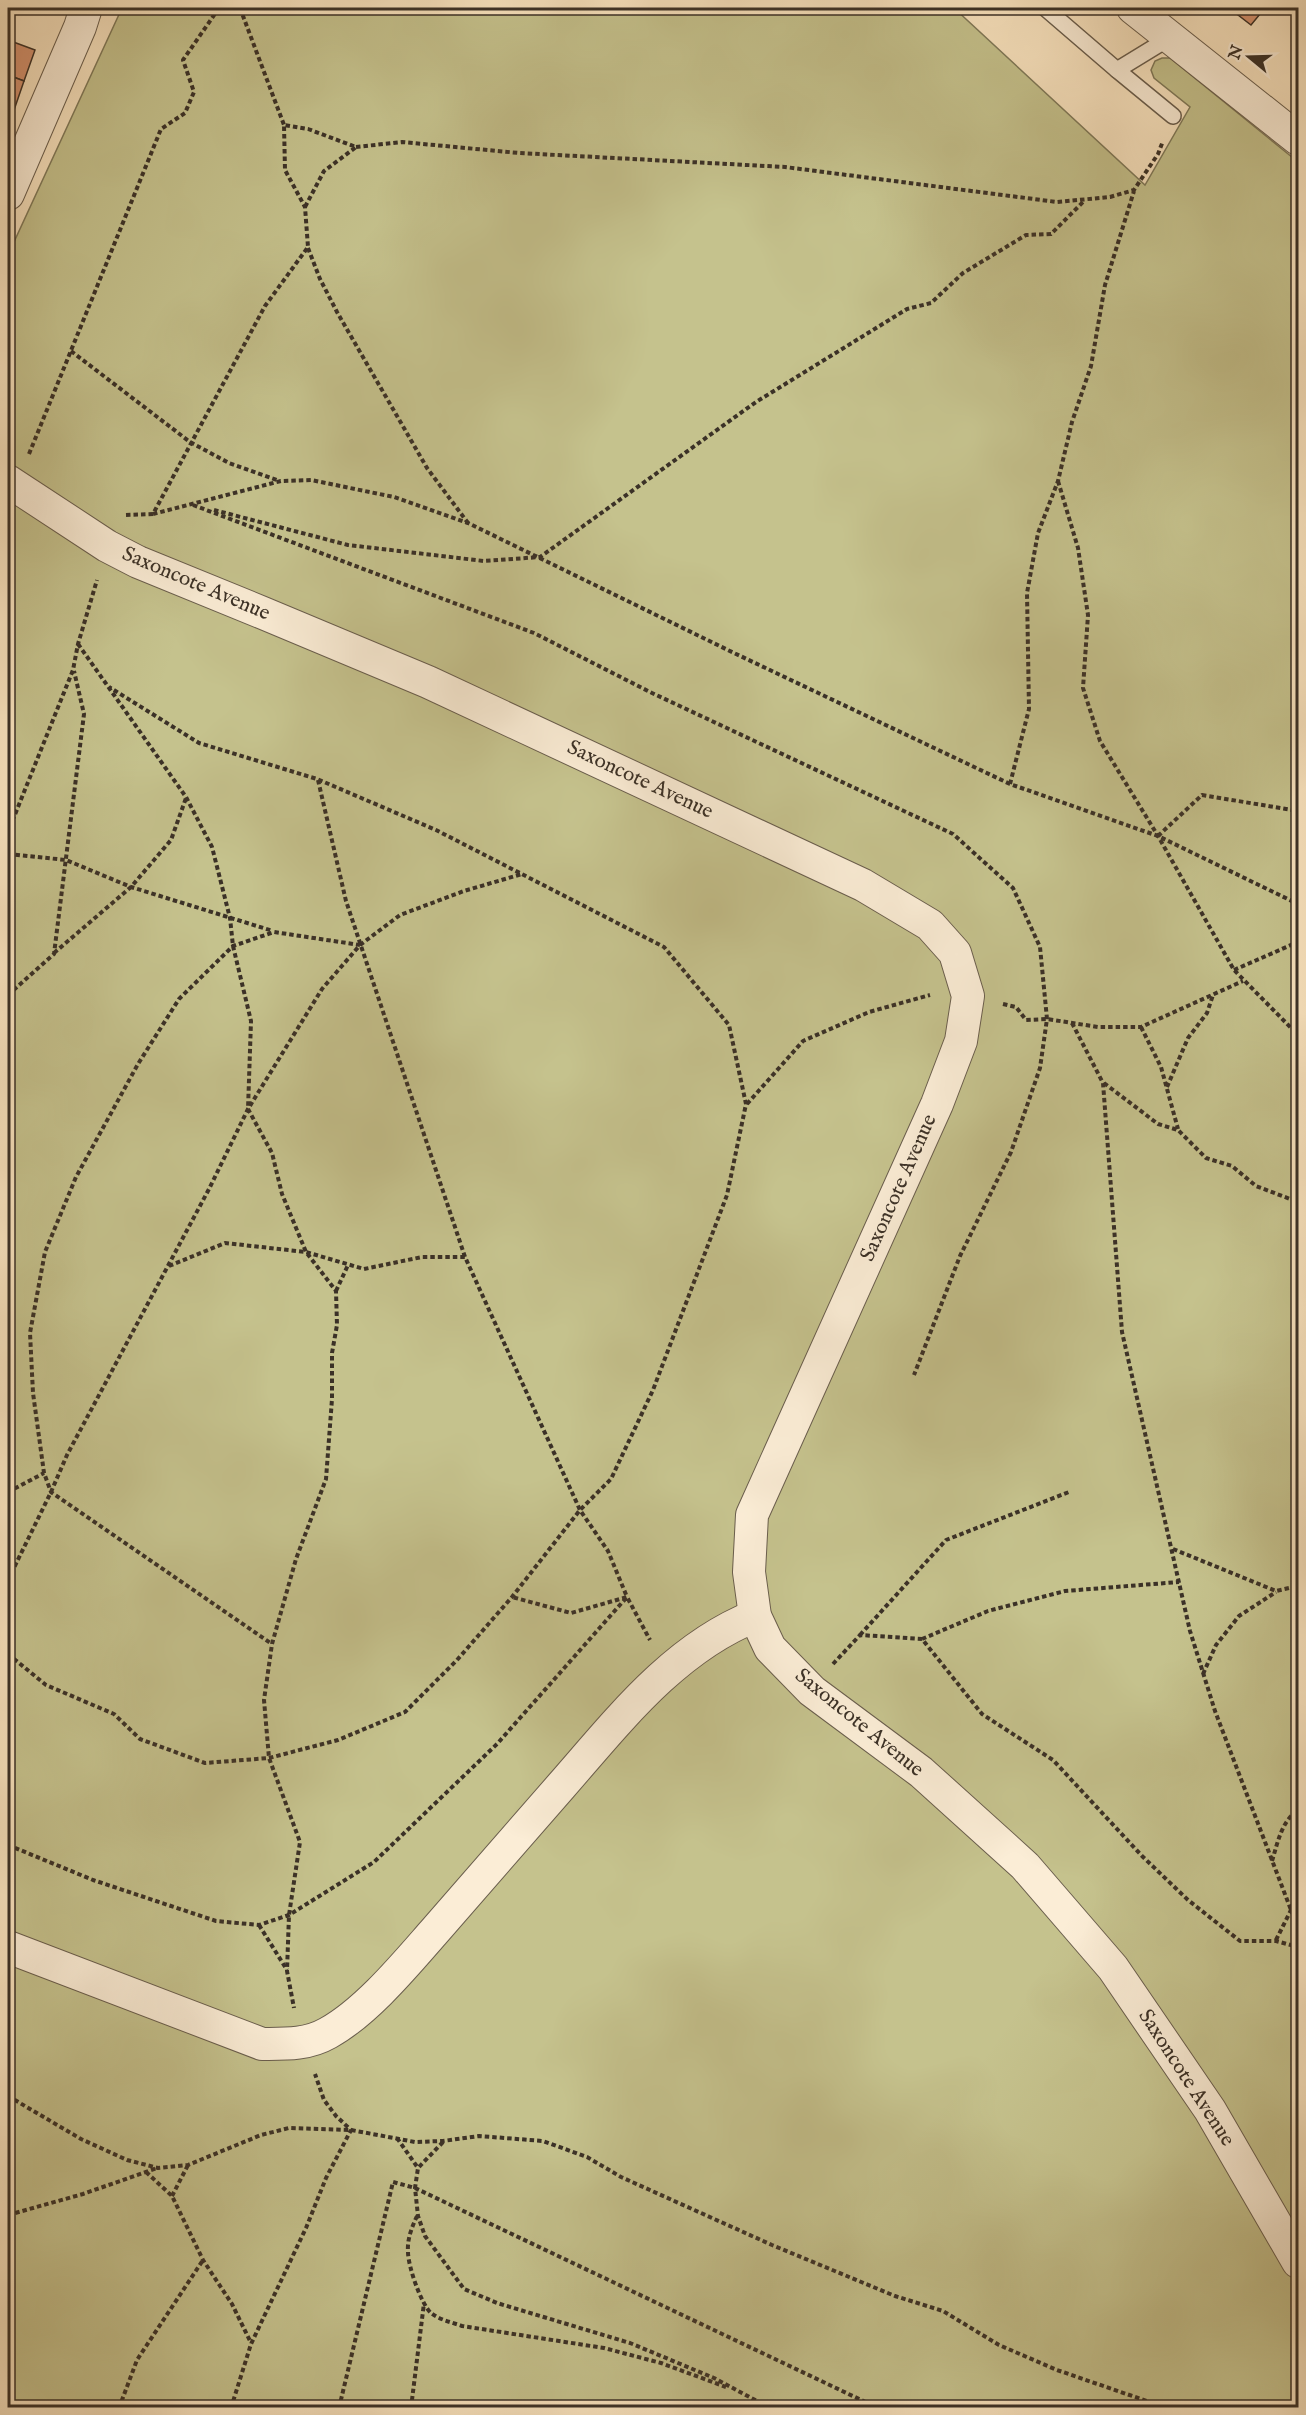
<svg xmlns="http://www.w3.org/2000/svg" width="1306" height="2415" viewBox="0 0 1306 2415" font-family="'IM FELL English',serif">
<rect width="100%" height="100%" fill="#f9e4c0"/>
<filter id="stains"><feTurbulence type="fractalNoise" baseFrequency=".00333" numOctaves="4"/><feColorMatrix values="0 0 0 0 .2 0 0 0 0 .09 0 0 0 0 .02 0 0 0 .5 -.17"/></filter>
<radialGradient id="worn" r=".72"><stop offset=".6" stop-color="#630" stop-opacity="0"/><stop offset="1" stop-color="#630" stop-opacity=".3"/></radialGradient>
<!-- green -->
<polygon fill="#c5c28d" stroke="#807a5a" stroke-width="1.5" points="122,8 954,8 1145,185 1190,107 1154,78 1151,70 1155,61 1162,58 1170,58 1298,162 1298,2407 8,2408 8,255"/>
<!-- building -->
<g fill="#d59370" stroke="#3b3127" stroke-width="1.5">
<polygon points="1229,8 1265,8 1251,25"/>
<polygon points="8,40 35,50 24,81 8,75"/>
<polygon points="8,75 24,81 13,113 8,111"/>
</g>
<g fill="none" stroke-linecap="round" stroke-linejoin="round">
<!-- lane casing -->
<g stroke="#6a5e4d" stroke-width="18">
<g id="lane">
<polyline points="1045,8 1117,70 1171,37"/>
<polyline points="1117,70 1173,116"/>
</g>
</g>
<!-- street casing -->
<g stroke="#6a5e4d" stroke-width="34">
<g id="street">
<polyline points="1133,8 1298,139"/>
<polyline points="8,194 80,27 86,8"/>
<polyline points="8,481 107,546 138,562 263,613 428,682 863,885 930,925 955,953 968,996 961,1041 937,1104 752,1515 749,1572 755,1616 770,1648 812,1691 921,1772 1025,1866 1113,1968 1210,2110 1298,2262"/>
<path d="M8 1947 262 2044C285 2044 307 2045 328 2033 366 2012 405 1965 433 1933 476 1883 519 1834 562 1785 618 1721 674 1648 755 1616"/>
</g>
</g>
<!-- path -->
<g stroke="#3b3127" stroke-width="4" stroke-dasharray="4.5 3" stroke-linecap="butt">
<polyline points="240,8 284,125"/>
<polyline points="356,147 402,142 519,153 785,167 1057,202 1110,197 1134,190 1158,154 1163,141"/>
<polyline points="308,248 320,279 337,312 427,468 468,523"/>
<polyline points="71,351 190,442 229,463 280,481"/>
<polyline points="29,454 161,129 185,113 194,92 183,60 219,8"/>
<polyline points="1058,481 1078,548 1088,615 1083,688 1100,741 1158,836 1234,970 1298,1035"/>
<polyline points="193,505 534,633 652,693 953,834 1013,888 1040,947 1047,1019 1040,1068 1011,1152 960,1256 914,1375"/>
<polyline points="214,510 348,545 484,561 540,557 756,402 907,309 931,303 963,273 1026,235 1051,234 1084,201"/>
<polyline points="153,514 281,481 311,480 394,497 468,523 734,653 1010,784 1158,836 1298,904"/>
<polyline points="126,515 153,514 265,306 308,247 305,207 285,170 284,125 308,129 356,147 324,171 305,207"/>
<polyline points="78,644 186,797 212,847 230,918 233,946 251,1021 248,1109 272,1153 282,1194 306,1252 336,1291 337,1325 332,1353 332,1399 326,1479 296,1559 272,1644 264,1700 269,1758 300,1842 289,1915 287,1971 294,2008"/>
<polyline points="318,780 346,901 465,1257 580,1510 608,1551 627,1597 571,1613 512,1597"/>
<polyline points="1010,784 1029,709 1027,593 1038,533 1058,481 1072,422 1091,366 1105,285 1134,191"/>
<polyline points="8,827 14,817 73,670 78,644 97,580"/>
<polyline points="1158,836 1202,795 1298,811"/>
<polyline points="8,854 66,860 131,887 273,931"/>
<polyline points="360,945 400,915 464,891 522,874"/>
<polyline points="54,953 131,887 171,840 186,798"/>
<polyline points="1234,970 1298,942"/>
<polyline points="8,995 54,954 84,714 74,671"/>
<polyline points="1003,1004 1016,1007 1026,1020 1047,1019 1098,1027 1141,1027 1243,981"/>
<polyline points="1072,1023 1103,1083 1122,1332 1190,1631 1215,1711 1291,1910 1298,1925"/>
<polyline points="1141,1027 1161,1067 1178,1129"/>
<polyline points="1104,1083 1158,1124 1178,1130 1206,1158 1232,1166 1256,1186 1298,1202"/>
<polyline points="1167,1087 1188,1038 1207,1013 1213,995"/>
<polyline points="747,1104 803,1041 869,1012 930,995"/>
<polyline points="169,1266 225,1243 306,1252 364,1269 422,1257 465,1257"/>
<polyline points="336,1291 348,1265"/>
<polyline points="8,1492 44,1473"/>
<polyline points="1173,1549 1276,1591 1298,1586"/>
<polyline points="8,1580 51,1492 67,1455 209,1189 248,1109 322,989 360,945 274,932 233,946 179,999 138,1064 76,1177 45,1252 30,1333 33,1393 44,1473 51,1492 272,1644"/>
<polyline points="860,1635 946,1540 1069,1492"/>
<polyline points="922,1639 988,1611 1065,1591 1179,1582"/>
<polyline points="8,1654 46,1685 114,1714 140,1739 205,1763 269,1758 338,1740 405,1712 457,1660 512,1597 580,1510 611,1479 653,1390 727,1195 746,1104 729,1025 664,947 436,830 317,779 199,743 109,687"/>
<polyline points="833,1664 860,1635 922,1639 982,1714 1053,1760 1142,1856 1188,1900 1240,1941 1276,1941 1298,1947"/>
<polyline points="1203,1674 1216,1645 1239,1616 1276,1592"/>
<polyline points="8,1845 93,1880 216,1921 259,1925 289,1915 374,1862 497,1744 627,1597 650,1640"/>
<path d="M1272 1861C1278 1842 1281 1822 1298 1810"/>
<polyline points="259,1925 287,1970"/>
<polyline points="1276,1940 1291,1910 1298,1916"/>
<polyline points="8,2096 81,2139 127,2160 158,2168 188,2165 261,2135 289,2128 351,2130 415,2142 443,2141 479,2136 543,2141 587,2157 621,2177 772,2245 895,2296 943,2311 999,2345 1057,2370 1167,2408"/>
<polyline points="397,2138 418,2168"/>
<polyline points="443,2142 418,2168 415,2188 418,2216 425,2236 464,2289 497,2303 630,2343 714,2378 770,2408"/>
<polyline points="146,2172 172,2196 203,2260 232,2304 251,2343"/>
<polyline points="172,2196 188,2165"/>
<polyline points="8,2215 83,2194 157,2168"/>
<path d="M417 2216C412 2227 407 2239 408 2252 408 2266 421 2304 431 2313 440 2320 451 2322 462 2326L604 2348 661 2363 726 2387"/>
<polyline points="119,2408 137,2360 203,2260"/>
<polyline points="231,2408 251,2344 306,2228 326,2178 351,2130 336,2116 324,2100 315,2074"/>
<polyline points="339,2408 393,2182 415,2188 878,2408"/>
<polyline points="411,2408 424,2303"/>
</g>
<!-- lane -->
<use href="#lane" stroke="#fbedd6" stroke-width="15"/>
<!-- street -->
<use href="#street" stroke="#fbedd6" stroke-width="32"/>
</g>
<g text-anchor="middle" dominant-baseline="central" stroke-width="4.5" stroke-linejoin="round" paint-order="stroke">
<!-- street labels -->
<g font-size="21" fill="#3b3127" stroke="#fbedd6">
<text transform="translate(196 584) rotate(23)">Saxoncote Avenue</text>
<text transform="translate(640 780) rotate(25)">Saxoncote Avenue</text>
<text transform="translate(899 1188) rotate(-66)">Saxoncote Avenue</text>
<text transform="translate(859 1723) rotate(39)">Saxoncote Avenue</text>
<text transform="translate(1186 2078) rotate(57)">Saxoncote Avenue</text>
</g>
</g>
<!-- margin -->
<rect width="1306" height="2415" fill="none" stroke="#f9e4c0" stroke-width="30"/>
<rect x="9" y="9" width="1288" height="2397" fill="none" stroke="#3b3127" stroke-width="3"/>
<rect x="15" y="15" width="1276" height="2385" fill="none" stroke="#3b3127" stroke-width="1.5"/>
<!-- north arrow -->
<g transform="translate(1249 57) rotate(289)" stroke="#fbedd6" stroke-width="4.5" paint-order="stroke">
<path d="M0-4.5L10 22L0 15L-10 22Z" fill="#3b3127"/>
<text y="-9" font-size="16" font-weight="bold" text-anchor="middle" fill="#3b3127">N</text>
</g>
<rect width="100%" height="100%" filter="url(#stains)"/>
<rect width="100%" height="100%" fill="url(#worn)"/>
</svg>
